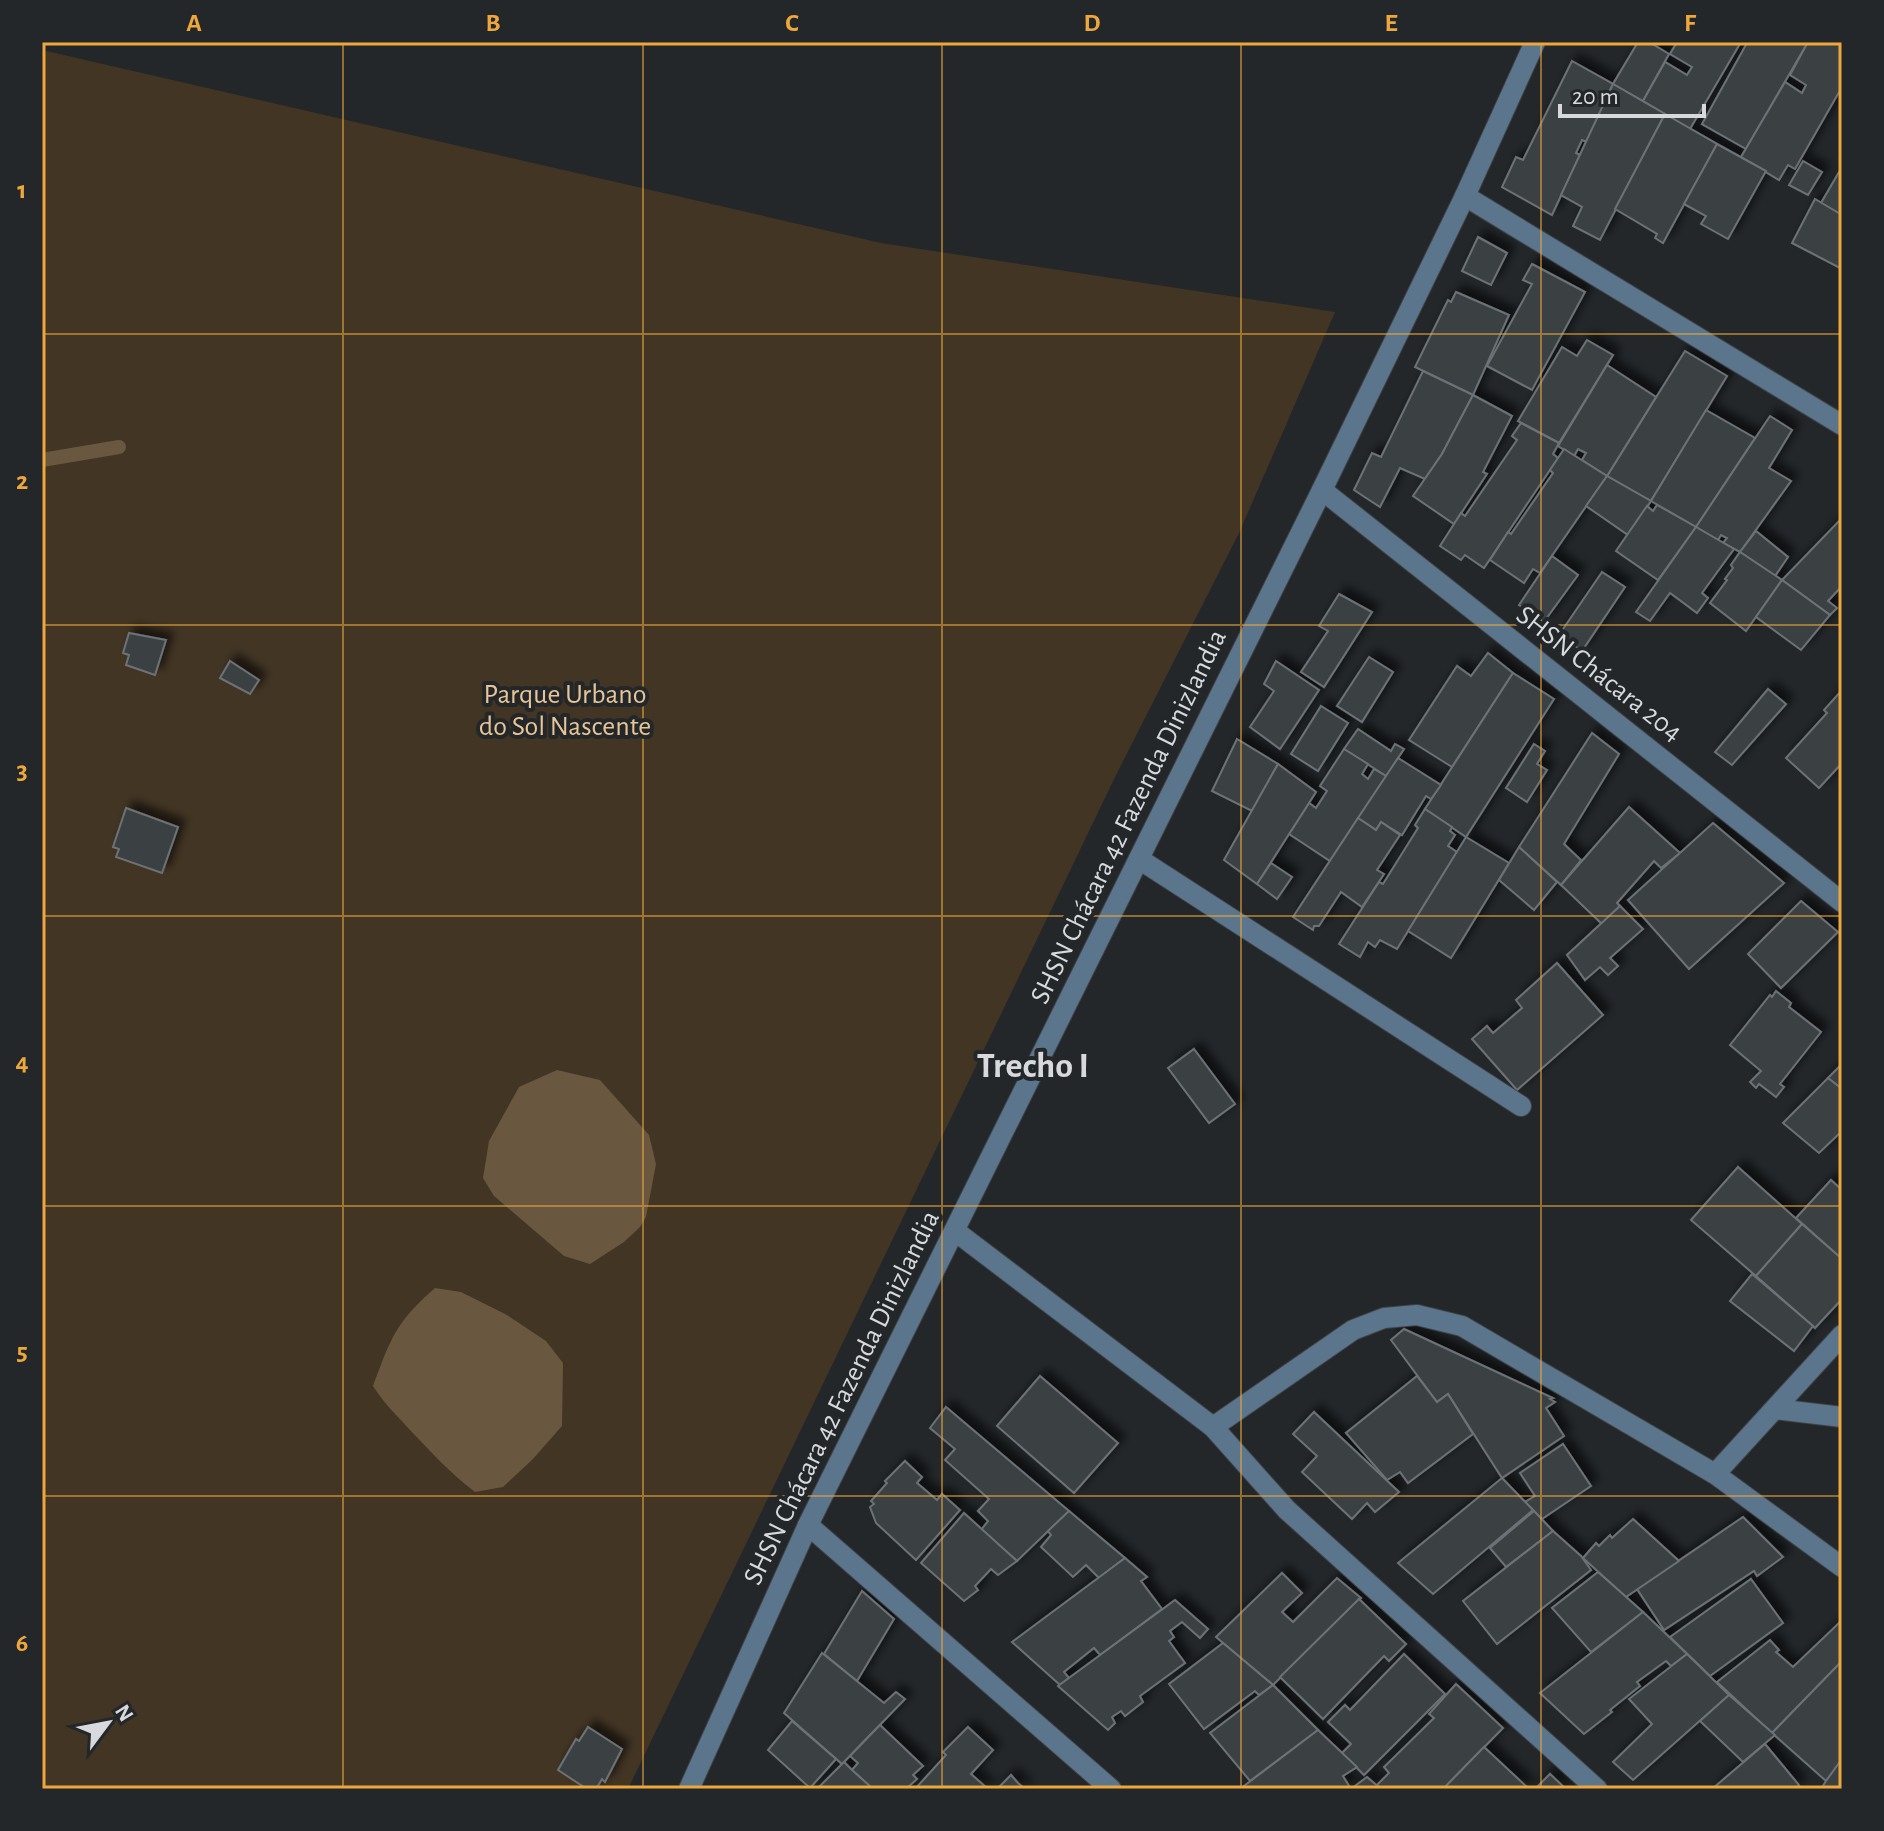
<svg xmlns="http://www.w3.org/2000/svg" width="1884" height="1831" viewBox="0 0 1884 1831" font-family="'Alegreya Sans',sans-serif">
<defs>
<filter id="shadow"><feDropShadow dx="7" dy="-7" stdDeviation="4" flood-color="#0009"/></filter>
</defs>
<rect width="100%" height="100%" fill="#23272a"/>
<!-- green -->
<polygon fill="#423524" points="42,50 881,243 1335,312 1239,533 1117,773 628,1789 42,1789"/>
<!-- water -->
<g fill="#69573f">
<polygon points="557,1070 600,1080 649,1135 656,1164 646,1217 640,1227 624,1242 590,1264 564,1256 494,1196 483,1178 489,1141 519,1087"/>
<path d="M435 1288 461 1292 507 1315 546 1341 563 1363 562 1426 532 1460 503 1487 475 1492C450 1473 431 1452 410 1430 395 1413 386 1406 373 1386 391 1338 395 1323 435 1288Z"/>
</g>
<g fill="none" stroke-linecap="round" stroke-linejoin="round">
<!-- stream -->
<polyline stroke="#69573f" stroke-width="14" points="42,460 119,447"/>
</g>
<!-- building -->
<g fill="#3b3f43" stroke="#6d7276" stroke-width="2" filter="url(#shadow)">
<polygon points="1638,42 1649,42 1669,54 1643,101 1613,84"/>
<polygon points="1677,42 1741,42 1690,129 1643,101 1665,62 1687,75 1692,67 1670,54"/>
<polygon points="1746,42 1808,42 1746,149 1702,124 1747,43"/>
<polygon points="1808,42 1842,42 1842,87 1795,169 1788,165 1779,180 1741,157 1785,82 1802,93 1806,85 1790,75"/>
<polygon points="1572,61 1613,84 1587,142 1582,140 1576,153 1580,155 1552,215 1502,187 1516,157 1523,160"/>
<polygon points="1613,84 1665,114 1600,240 1573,226 1582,207 1561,195"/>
<polygon points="1665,114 1717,144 1663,243 1655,238 1657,234 1615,209"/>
<polygon points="1717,144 1766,171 1728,239 1701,224 1706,216 1684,204"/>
<polygon points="1803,161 1822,172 1808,195 1789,185"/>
<polygon points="1842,167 1842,211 1840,214 1821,203"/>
<polygon points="1815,199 1842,215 1842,269 1792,243"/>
<polygon points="1478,237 1507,253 1491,285 1462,271"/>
<polygon points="1532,264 1585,292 1532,390 1487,366 1532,284 1523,280"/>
<polygon points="1456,292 1509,315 1473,395 1415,367 1448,300 1451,302"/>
<polygon points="1587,340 1613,355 1559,443 1518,421 1562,347 1577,356"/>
<polygon points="1685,351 1727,376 1651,501 1607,476"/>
<polygon points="1607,365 1656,397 1607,476 1582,460 1586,453 1578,449 1574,456 1558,446"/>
<polygon points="1423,371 1473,395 1442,454 1425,479 1400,468 1380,507 1354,490 1372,453 1381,457"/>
<polygon points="1473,395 1512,416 1483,472 1487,474 1454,524 1413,496 1442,454"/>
<polygon points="1706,410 1755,438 1696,527 1651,501"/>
<polygon points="1770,416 1792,430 1769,468 1791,481 1740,552 1723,543 1727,538 1721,535 1718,540 1696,527"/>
<polygon points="1521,423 1559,443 1553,454 1558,458 1484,568 1465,555 1461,560 1440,546 1461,513 1465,516 1517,440 1512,436"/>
<polygon points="1564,449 1607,476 1540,573 1533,569 1524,583 1490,560 1508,532 1511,534 1553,473 1550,470"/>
<polygon points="1607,476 1651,501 1628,535 1586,506"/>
<polygon points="1657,505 1696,527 1658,580 1616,551 1647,506 1653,511"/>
<polygon points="1842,518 1842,586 1828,601 1837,608 1830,615 1782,580"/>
<polygon points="1696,527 1734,549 1702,593 1708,598 1697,613 1670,593 1650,621 1636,612"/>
<polygon points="1756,531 1788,557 1775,576 1740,552"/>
<polygon points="1740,552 1782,580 1746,631 1710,603 1727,580 1725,579 1733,568 1731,565"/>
<polygon points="1552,556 1578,575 1543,623 1519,605"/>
<polygon points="1602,572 1625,587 1582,651 1559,635"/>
<polygon points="1782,580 1830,615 1801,650 1756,617"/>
<polygon points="1339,594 1372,612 1324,687 1301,672 1328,631 1319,626"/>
<polygon points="129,633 166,640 155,675 126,665 129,655 123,653"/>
<polygon points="1488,653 1513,673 1452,767 1409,740 1457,666 1471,676"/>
<polygon points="1369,657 1393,672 1362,722 1337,706"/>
<polygon points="230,661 259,680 250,694 220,678"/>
<polygon points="1276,661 1319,690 1280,749 1250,727 1274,691 1264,684"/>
<polygon points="1513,673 1554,699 1466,837 1425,809"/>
<polygon points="1768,689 1786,704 1732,765 1715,752"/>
<polygon points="1842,690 1842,763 1819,788 1786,758 1827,713 1824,710"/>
<polygon points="1321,706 1348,723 1318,771 1291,754"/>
<polygon points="1358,729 1391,751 1395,744 1404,749 1386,776 1344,749"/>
<polygon points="1592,733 1619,754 1564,844 1581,860 1561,885 1519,847"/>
<polygon points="1237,739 1278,764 1252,811 1212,791"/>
<polygon points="1534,744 1545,751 1537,764 1547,770 1527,802 1506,788"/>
<polygon points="1344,749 1368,764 1362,774 1368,779 1374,769 1386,776 1330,861 1289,834 1309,803 1316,808 1327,791 1320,786"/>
<polygon points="1398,758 1441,785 1431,799 1426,796 1402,835 1381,822 1376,830 1358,818"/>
<polygon points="1278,764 1316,792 1257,884 1224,860"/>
<polygon points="1629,807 1680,853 1661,868 1654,861 1617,903 1620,906 1602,924 1561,885"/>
<polygon points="126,808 178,827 162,873 116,857 119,849 113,847"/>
<polygon points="1425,809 1452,827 1450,831 1455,835 1448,846 1457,852 1397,949 1380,940 1375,947 1368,942 1360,957 1339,944 1379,882 1383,884 1418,828 1415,825"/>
<polygon points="1358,818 1376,830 1381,822 1400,835 1377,870 1384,874 1362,907 1341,892 1319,926 1314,926 1313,930 1293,917"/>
<polygon points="1713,823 1784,883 1689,969 1628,900"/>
<polygon points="1466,837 1509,863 1451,958 1408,931"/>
<polygon points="1519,847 1557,882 1534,910 1499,880"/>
<polygon points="1271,863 1292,877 1277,899 1257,884"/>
<polygon points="1801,901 1838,932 1781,988 1748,954"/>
<polygon points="1620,906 1643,929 1610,958 1618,966 1608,975 1600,967 1585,980 1567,955"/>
<polygon points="1557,963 1603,1015 1517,1090 1472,1039 1487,1026 1493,1033 1522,1008 1516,1000"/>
<polygon points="1776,991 1791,1003 1789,1007 1821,1032 1780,1084 1784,1087 1776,1097 1759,1084 1756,1088 1750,1082 1761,1071 1730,1045 1770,995 1772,997"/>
<polygon points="1194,1049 1235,1104 1209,1123 1168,1068"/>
<polygon points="1842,1064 1842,1089 1828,1078"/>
<polygon points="1828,1078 1842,1089 1842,1131 1819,1153 1783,1123"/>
<polygon points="1738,1167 1802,1224 1756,1276 1691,1220"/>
<polygon points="1831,1180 1842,1190 1842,1259 1796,1218"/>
<polygon points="1802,1224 1842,1259 1842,1299 1815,1328 1756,1276"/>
<polygon points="1752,1274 1813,1326 1794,1351 1730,1301"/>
<polygon points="1404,1329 1553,1398 1550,1399 1555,1402 1546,1408 1564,1436 1502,1478 1448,1394 1437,1402 1391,1340"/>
<polygon points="1040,1376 1118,1443 1074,1493 997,1426"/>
<polygon points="1417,1376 1437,1402 1448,1394 1473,1434 1408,1483 1400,1472 1387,1480 1346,1433"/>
<polygon points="946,1407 1069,1511 1017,1561 981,1530 988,1521 978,1511 989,1499 945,1460 955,1449 930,1428"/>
<polygon points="1314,1412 1399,1492 1375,1512 1367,1503 1352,1519 1302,1472 1317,1456 1293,1434"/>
<polygon points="1563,1444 1591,1486 1542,1519 1525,1502 1535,1496 1520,1473"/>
<polygon points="905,1461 922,1477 917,1483 937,1500 942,1494 960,1510 916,1560 876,1523 870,1507 874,1504 871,1501 887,1483 885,1481"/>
<polygon points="1502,1478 1533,1510 1433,1594 1398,1563"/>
<polygon points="1069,1511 1125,1558 1099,1578 1086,1565 1073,1577 1041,1547 1051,1535 1048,1531"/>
<polygon points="1534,1511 1553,1531 1506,1567 1490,1548"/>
<polygon points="964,1513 1017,1561 998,1575 991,1569 975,1586 978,1590 964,1601 921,1563"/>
<polygon points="1743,1517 1783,1557 1757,1576 1754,1571 1664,1630 1637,1589"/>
<polygon points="1633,1519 1679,1561 1626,1597 1583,1558 1596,1543 1599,1546 1610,1535 1612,1538"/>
<polygon points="1553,1531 1581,1556 1591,1570 1497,1644 1463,1601"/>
<polygon points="1125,1558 1147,1577 1141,1581 1162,1609 1100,1655 1094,1648 1064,1672 1069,1678 1060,1685 1012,1642"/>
<polygon points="1598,1572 1643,1612 1591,1652 1552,1608"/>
<polygon points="1282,1573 1302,1593 1282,1612 1293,1622 1337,1578 1361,1598 1273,1685 1216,1637"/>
<polygon points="1751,1579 1783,1623 1710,1676 1670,1637"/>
<polygon points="862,1591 894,1619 857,1681 824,1654"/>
<polygon points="1359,1599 1406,1644 1389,1661 1384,1656 1323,1719 1280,1677"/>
<polygon points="1175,1600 1208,1629 1200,1638 1182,1622 1170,1631 1174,1637 1169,1641 1185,1663 1140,1696 1143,1702 1125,1716 1121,1711 1112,1717 1115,1723 1108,1730 1058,1686"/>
<polygon points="1643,1612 1687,1654 1671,1666 1666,1661 1637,1682 1640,1686 1610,1710 1612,1712 1584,1734 1540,1693"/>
<polygon points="1839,1623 1842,1627 1842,1661 1772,1733 1717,1682 1770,1640 1779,1650 1776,1652 1793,1667"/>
<polygon points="1223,1643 1273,1685 1259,1695 1255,1691 1204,1729 1169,1684"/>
<polygon points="822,1653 884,1703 896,1692 905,1699 842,1764 784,1713"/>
<polygon points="1404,1654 1445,1694 1364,1775 1342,1753 1351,1744 1328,1722 1345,1705 1350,1710"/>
<polygon points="1687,1654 1729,1695 1633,1780 1613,1762 1652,1724 1629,1699"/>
<polygon points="1842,1661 1842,1759 1826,1781 1772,1733"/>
<polygon points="1456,1684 1503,1728 1443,1789 1381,1789 1377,1785 1389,1773 1384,1767 1434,1718 1429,1714"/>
<polygon points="1273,1685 1318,1730 1250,1781 1210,1733"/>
<polygon points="1729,1695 1775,1735 1743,1762 1700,1721"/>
<polygon points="792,1721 836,1759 810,1788 768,1750"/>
<polygon points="880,1725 923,1766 913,1775 917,1779 906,1789 873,1789 852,1770 858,1763 850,1756"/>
<polygon points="588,1727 622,1749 605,1782 602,1779 596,1789 587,1789 558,1770 576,1739 579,1741"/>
<polygon points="968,1727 993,1750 971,1774 988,1789 915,1789 946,1755 943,1752"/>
<polygon points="1318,1730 1357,1767 1343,1776 1351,1789 1240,1789"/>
<polygon points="1765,1744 1799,1785 1794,1789 1712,1789"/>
<polygon points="1484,1747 1528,1788 1443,1789"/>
<polygon points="1842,1759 1842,1789 1821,1789 1826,1781"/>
<polygon points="844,1762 852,1770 873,1789 817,1789"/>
<polygon points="1550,1774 1566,1789 1535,1789"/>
<polygon points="1011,1775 1018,1783 1025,1789 997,1789"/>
<polygon points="1367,1777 1381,1789 1351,1789"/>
</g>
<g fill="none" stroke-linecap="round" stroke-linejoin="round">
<!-- minor casing -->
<g stroke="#404346" stroke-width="22">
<g id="minor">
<polyline points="1465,196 1842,425"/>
<polyline points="1322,490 1842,902"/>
<polyline points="1139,859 1521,1106"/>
<polyline points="955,1231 1213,1427 1287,1510 1597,1789"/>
<polyline points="1775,1409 1842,1417"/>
<polyline points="1213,1427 1353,1330 1384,1318 1417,1315 1462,1326 1715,1474 1842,1567"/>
<polyline points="1715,1474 1842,1335"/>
<polyline points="808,1525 1111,1789"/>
<polyline points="689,1789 808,1525 1322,490 1465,196 1535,42"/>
</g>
</g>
<!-- minor -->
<use href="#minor" stroke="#5b768c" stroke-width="20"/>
</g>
<!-- grid -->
<path fill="none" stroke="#eea73d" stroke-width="2" stroke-opacity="0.55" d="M343 42V1789M643 42V1789M942 42V1789M1241 42V1789M1541 42V1789M42 334H1842M42 625H1842M42 916H1842M42 1206H1842M42 1496H1842"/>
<g text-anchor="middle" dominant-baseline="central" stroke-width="8" stroke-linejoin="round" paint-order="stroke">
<!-- street labels -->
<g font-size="28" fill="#d7d9dc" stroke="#23272a">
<text transform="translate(1599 674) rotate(38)">SHSN Chácara 204</text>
<text transform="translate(1129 817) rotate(-64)">SHSN Chácara 42 Fazenda Dinizlandia</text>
<text transform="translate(842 1398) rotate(-64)">SHSN Chácara 42 Fazenda Dinizlandia</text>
</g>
<!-- park labels -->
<g font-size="28" fill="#e9c596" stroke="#23272a">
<text x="565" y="695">Parque Urbano<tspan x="565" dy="32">do Sol Nascente</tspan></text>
</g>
<!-- district labels -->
<g font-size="36" font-weight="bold" fill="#d7d9dc" stroke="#23272a">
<text x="1033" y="1066">Trecho I</text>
</g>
</g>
<!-- border -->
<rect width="1884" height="1831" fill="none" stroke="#23272a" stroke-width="88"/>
<!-- north arrow -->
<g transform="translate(108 1723) rotate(58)" stroke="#23272a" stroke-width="6" paint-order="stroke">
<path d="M0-6L14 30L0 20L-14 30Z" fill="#d7d9dc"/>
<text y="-12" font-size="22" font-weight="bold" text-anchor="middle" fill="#d7d9dc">N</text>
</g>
<!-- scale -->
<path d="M1560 104v12h144v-12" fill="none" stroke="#d7d9dc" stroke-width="4"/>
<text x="1572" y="104" font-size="24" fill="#d7d9dc" stroke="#23272a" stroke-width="6" paint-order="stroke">20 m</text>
<rect x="44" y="44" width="1796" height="1743" fill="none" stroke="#eea73d" stroke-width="3"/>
<g font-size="26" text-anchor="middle" font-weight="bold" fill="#eea73d">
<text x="194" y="31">A</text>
<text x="493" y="31">B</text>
<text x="792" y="31">C</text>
<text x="1092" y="31">D</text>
<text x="1391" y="31">E</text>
<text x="1690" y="31">F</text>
<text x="22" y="198">1</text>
<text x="22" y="489">2</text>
<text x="22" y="779">3</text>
<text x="22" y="1070">4</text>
<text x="22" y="1360">5</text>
<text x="22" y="1651">6</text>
</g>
</svg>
